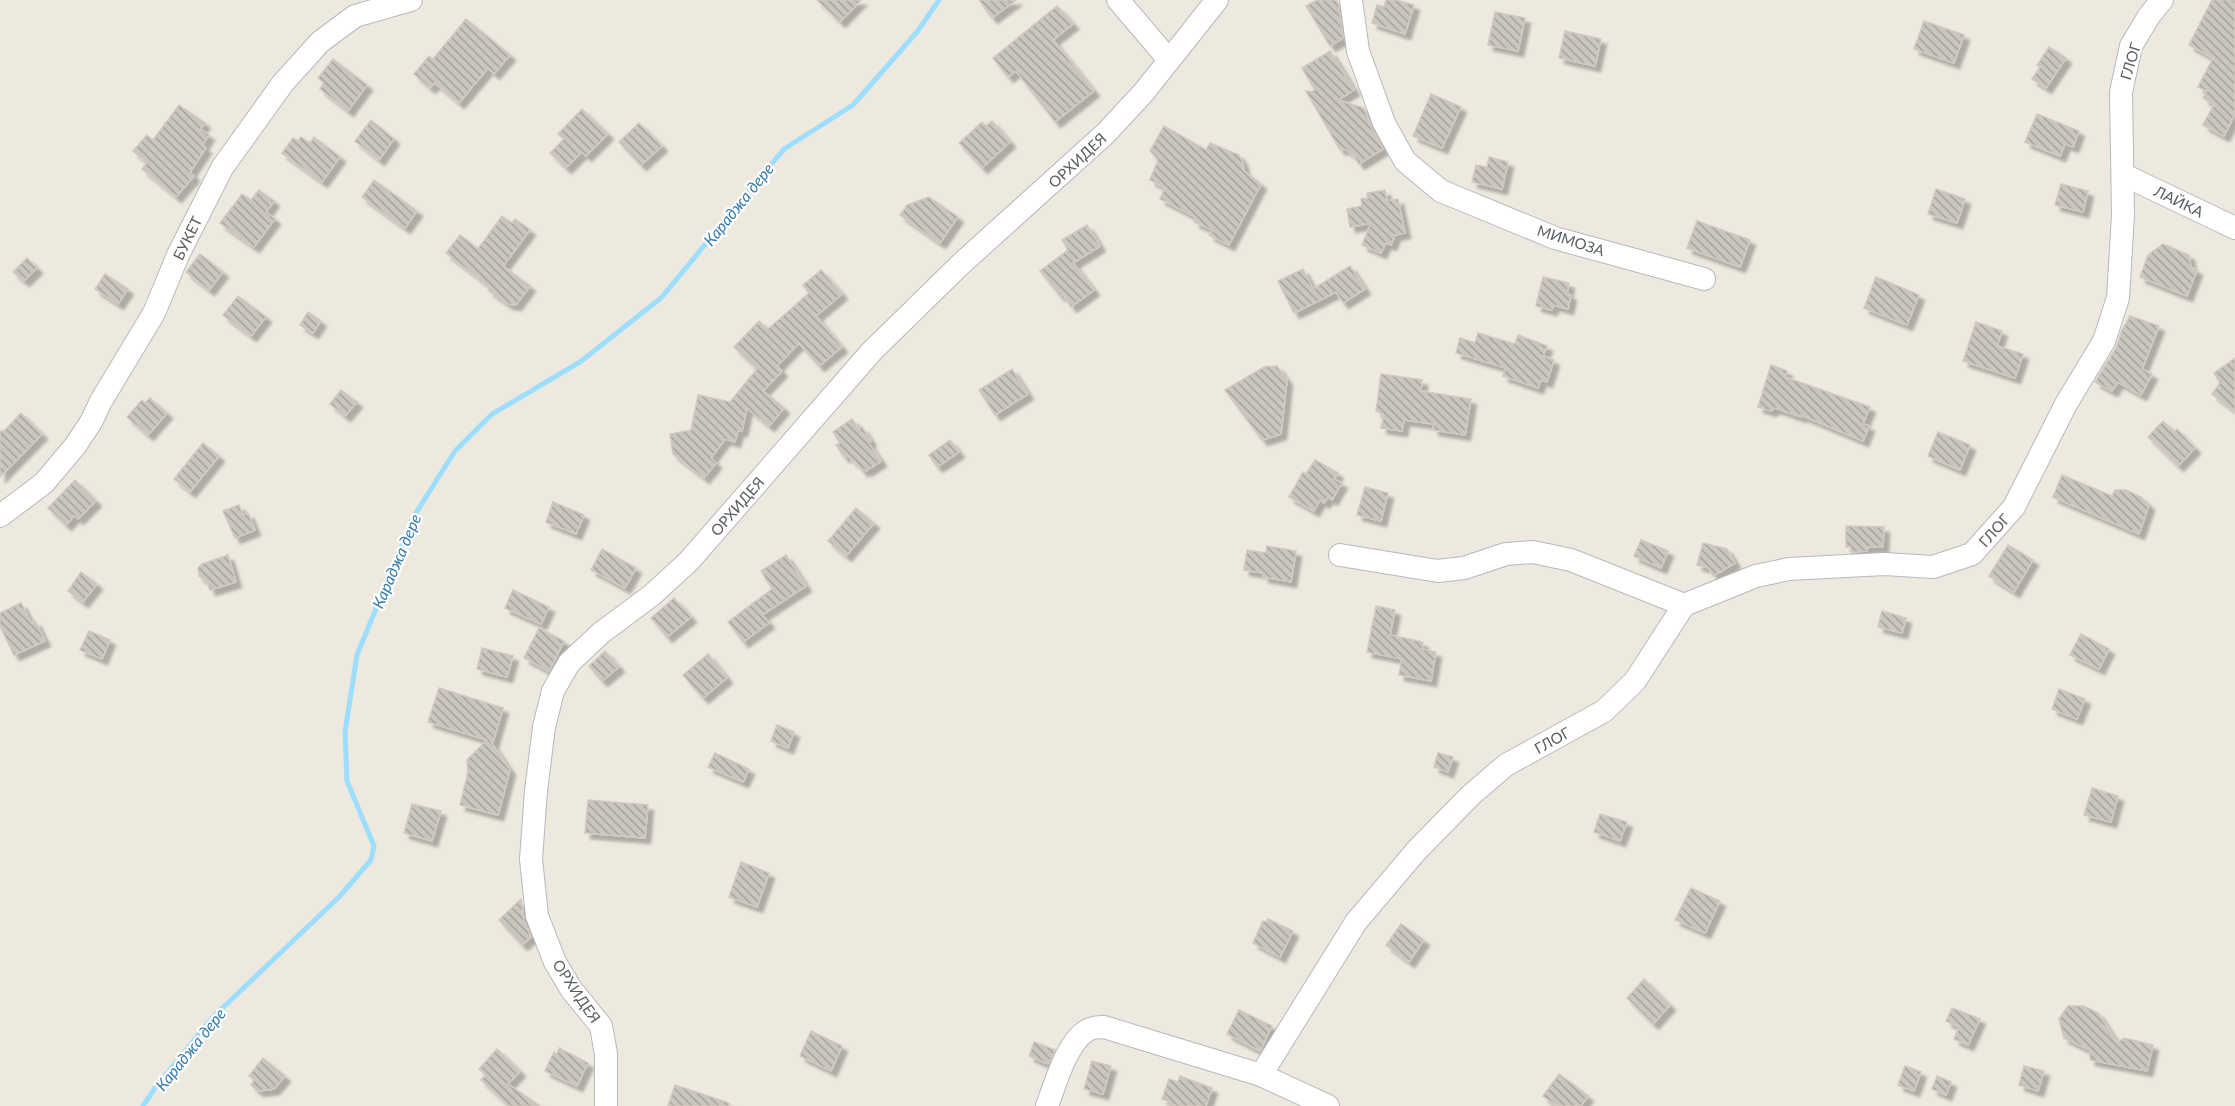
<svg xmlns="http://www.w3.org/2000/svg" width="2235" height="1106" viewBox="0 0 2235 1106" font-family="Lato,sans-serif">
<defs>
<pattern id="building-back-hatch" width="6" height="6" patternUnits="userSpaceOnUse" patternTransform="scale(1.5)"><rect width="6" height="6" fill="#cac5bf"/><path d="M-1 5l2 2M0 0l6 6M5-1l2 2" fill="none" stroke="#a7a39f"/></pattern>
<filter id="shadow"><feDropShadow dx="5.5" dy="5.5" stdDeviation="1.5" flood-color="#0004"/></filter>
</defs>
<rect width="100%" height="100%" fill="#ede9df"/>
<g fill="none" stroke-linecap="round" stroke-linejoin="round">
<!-- stream -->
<polyline stroke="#9ddeff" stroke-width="5" points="143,1106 155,1088 212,1018 339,897 371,860 374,846 347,781 345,732 357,655 414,516 455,451 492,414 580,362 661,298 784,149 853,105 917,32 939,0"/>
</g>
<!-- building -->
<g fill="url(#building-back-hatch)" stroke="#d2c9be" stroke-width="1.5" filter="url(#shadow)">
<polygon points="817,0 861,0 840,22"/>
<polygon points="979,0 1016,0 992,18"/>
<polygon points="1317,0 1336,0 1338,3 1343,38 1330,46 1306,6"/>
<polygon points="1386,0 1396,0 1414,5 1405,34 1372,23 1377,5 1384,7"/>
<polygon points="2212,0 2235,0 2235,114 2224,136 2203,125 2214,104 2203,98 2207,91 2198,87 2213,58 2189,45"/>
<polygon points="1057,6 1073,24 1053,40 1094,91 1055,122 1016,71 1008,77 993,58"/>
<polygon points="1495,12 1525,18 1518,51 1488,45"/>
<polygon points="466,19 510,55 494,74 488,68 459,103 435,83 430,88 414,74 429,56 433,59"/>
<polygon points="1924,21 1964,35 1954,63 1914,49"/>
<polygon points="1565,31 1601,39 1595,66 1559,58"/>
<polygon points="2049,47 2066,58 2046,88 2032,79 2040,67 2037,65"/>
<polygon points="1330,51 1354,90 1338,100 1364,108 1372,129 1383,149 1359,164 1353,155 1343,148 1340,150 1306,91 1311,92 1315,90 1302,68"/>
<polygon points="333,59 367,85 348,111 320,89 324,83 318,78"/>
<polygon points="1431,94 1461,107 1442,148 1413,136"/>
<polygon points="179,105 205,123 200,129 209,135 202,146 206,148 190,172 194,176 176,197 142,169 147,163 133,151 147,135 153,140"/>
<polygon points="582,109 608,134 586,156 582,152 566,168 550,153 564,139 558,134"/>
<polygon points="2037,114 2079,131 2073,147 2065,144 2060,156 2025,142"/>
<polygon points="371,120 394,139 379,160 355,141"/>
<polygon points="992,121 1010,142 982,168 959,143 982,122 986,126"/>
<polygon points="639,123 662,146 641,165 619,142"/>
<polygon points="1164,126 1206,150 1210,143 1239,155 1243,163 1244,171 1261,184 1229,245 1209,235 1213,230 1194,222 1196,217 1160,199 1165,188 1150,180 1158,160 1150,151"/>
<polygon points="301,137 310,143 314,137 340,157 322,182 282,153 293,138 298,141"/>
<polygon points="1489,157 1508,162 1502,189 1472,182 1476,165 1487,167"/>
<polygon points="374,180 417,211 405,228 362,197"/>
<polygon points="2061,184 2088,191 2083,212 2055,205"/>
<polygon points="1936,189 1965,199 1957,223 1928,214"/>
<polygon points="259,190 274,201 266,212 275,219 254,247 220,223 242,194 251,200"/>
<polygon points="1385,190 1387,201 1398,199 1405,233 1395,235 1391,245 1386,243 1381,253 1362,245 1371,223 1350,227 1347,209 1362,206 1361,199 1368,198 1367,193"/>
<polygon points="929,197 958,217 940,243 900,215 907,205"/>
<polygon points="502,216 512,223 515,219 530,230 503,266 530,286 516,305 508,304 488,290 490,287 446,253 460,235 478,249"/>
<polygon points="1697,221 1750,240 1740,267 1687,248"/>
<polygon points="1087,225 1100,246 1073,263 1094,290 1071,307 1063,294 1060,296 1040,271 1068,250 1062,240"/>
<polygon points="2163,244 2189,255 2191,267 2197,270 2187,296 2140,277 2148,255"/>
<polygon points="200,254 223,272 209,290 186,272"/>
<polygon points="27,258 37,268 24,281 13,272"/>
<polygon points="1350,266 1365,289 1343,303 1336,292 1294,313 1278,281 1303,269 1313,289"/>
<polygon points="821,270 842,294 816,316 842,347 819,366 799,343 777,366 782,371 763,391 784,408 769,426 747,408 742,431 738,431 735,442 725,439 711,458 716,463 704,478 673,454 670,434 691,430 698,395 730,402 757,369 734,347 759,321 768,329 809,293 803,285"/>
<polygon points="105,274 128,289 118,304 95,289"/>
<polygon points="1543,277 1569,283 1567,294 1571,295 1568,309 1553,305 1552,310 1536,306"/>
<polygon points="1876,277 1919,295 1907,325 1864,308"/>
<polygon points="238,296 266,317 251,336 223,315"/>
<polygon points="308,312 321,321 313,333 300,325"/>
<polygon points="2130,316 2159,326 2142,369 2152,374 2141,395 2118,382 2112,391 2095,382 2116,348 2122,330"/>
<polygon points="1976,322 2002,331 1997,346 2023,354 2015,378 1963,361"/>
<polygon points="1478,333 1515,344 1518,335 1547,346 1543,356 1554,360 1547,382 1541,380 1538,388 1503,376 1506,368 1456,353 1460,338 1475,343"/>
<polygon points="2235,358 2235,411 2212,394 2220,383 2214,373"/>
<polygon points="1771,365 1787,371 1785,377 1870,407 1863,424 1869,426 1863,441 1801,415 1801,417 1775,408 1771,411 1758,407"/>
<polygon points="1277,366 1287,380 1281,434 1262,440 1225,390 1264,367"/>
<polygon points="1012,369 1028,394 995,415 979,390"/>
<polygon points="1381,374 1422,380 1421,391 1471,399 1465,435 1433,430 1434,424 1404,420 1402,431 1381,428 1384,415 1376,411"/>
<polygon points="341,390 357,402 345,416 330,404"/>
<polygon points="150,398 167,413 148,435 127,417 142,400 145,403"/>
<polygon points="21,413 42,434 0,477 0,431 4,431"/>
<polygon points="852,419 859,429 862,427 871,441 868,442 881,461 866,471 865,469 862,471 855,461 853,462 848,455 844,457 836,445 840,443 833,432"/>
<polygon points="2163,421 2174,432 2177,429 2195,448 2178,466 2148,437"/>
<polygon points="1938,432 1970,445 1960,470 1928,456"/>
<polygon points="950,440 959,452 937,467 929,455"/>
<polygon points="203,443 219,456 190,492 174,479"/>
<polygon points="1315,460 1338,473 1334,479 1342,483 1332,500 1328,497 1324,503 1320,500 1314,511 1289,497 1303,472 1306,474"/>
<polygon points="2062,475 2112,496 2115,490 2126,490 2141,497 2149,505 2139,534 2053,497"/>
<polygon points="75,480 96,501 78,519 74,516 66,525 48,508"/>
<polygon points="1365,487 1388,493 1381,521 1357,515"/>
<polygon points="553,502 584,515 576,534 546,522"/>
<polygon points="239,505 243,515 248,513 255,530 235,538 223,511"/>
<polygon points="856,508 874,523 846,556 828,541"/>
<polygon points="1846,526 1884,527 1883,547 1868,547 1867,551 1851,552 1851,547 1846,547"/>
<polygon points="1641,540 1668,551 1661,568 1634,556"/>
<polygon points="1703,543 1727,549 1735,563 1713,576 1709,568 1697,565"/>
<polygon points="2008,545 2033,560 2014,592 1989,576"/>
<polygon points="1267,546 1296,551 1291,582 1263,577 1264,573 1244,570 1247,550 1266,553"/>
<polygon points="602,549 636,568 625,588 591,570"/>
<polygon points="228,555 236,582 210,590 207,581 199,576 198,568 202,564"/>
<polygon points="786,555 806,586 762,615 769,623 743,642 728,622 772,589 761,571"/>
<polygon points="81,572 97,584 83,602 68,591"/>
<polygon points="513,590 549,607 541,624 505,608"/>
<polygon points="674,598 691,617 667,637 651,618"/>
<polygon points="21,603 31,623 35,621 45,641 14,655 0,626 0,613"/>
<polygon points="1376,606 1395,610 1390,635 1423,642 1422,649 1436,652 1431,681 1399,675 1402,659 1367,652"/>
<polygon points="1882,611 1906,618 1902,633 1878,627"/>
<polygon points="539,628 564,641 549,671 524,658"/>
<polygon points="89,631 110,640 102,659 80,650"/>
<polygon points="2081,634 2109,649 2099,669 2070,655"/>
<polygon points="482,648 513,656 507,677 477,669"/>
<polygon points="605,651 619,667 602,681 589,666"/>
<polygon points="708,654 727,678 703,698 683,675"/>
<polygon points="439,688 503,708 493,742 491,742 510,770 498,815 460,805 468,772 467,760 487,740 428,722"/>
<polygon points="2059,689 2085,699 2077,719 2052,709"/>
<polygon points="777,725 794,732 788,748 771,741"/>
<polygon points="715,753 749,769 743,782 708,767"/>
<polygon points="1438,753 1453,757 1448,772 1434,767"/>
<polygon points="2092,788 2118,796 2111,822 2084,815"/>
<polygon points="588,800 648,805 645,838 585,833"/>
<polygon points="412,804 441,811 432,841 404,833"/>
<polygon points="1600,814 1627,822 1620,841 1594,832"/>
<polygon points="741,862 769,873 757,907 729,897"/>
<polygon points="1691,888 1720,901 1705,933 1675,920"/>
<polygon points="521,899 524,921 531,937 522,945 499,920"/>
<polygon points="1268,919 1293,931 1280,957 1253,943 1263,921 1267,922"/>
<polygon points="1401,924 1424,940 1409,962 1386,945"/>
<polygon points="1644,979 1670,1005 1653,1024 1627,998"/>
<polygon points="2068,1006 2084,1006 2098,1013 2117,1043 2124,1038 2153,1045 2147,1071 2090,1060 2090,1050 2064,1038 2059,1019"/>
<polygon points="1952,1008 1980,1019 1968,1045 1954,1039 1959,1027 1946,1021"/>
<polygon points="1239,1010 1272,1026 1260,1051 1227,1034"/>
<polygon points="811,1031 842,1046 831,1071 800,1056"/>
<polygon points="1034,1042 1055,1050 1048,1064 1029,1056"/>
<polygon points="559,1048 588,1063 577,1086 545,1071 554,1052 557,1054"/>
<polygon points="497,1049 520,1071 508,1084 540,1106 509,1106 481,1080 486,1075 479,1069"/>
<polygon points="263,1058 285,1076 274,1089 258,1091 251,1085 254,1080 249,1076"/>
<polygon points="1092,1061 1111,1066 1103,1094 1084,1089"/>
<polygon points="1905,1066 1921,1072 1914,1091 1898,1085"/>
<polygon points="2024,1066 2044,1071 2038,1091 2019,1085"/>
<polygon points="1559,1074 1588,1096 1581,1106 1557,1106 1543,1096"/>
<polygon points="1180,1076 1212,1088 1206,1106 1169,1106 1171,1102 1162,1099 1169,1079 1178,1082"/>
<polygon points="1937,1076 1951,1082 1946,1095 1932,1089"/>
<polygon points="675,1085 729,1103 729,1106 668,1106"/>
</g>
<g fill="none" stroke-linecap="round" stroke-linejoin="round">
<!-- minor casing -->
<g stroke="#b5b9be" stroke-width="24">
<g id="minor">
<polyline points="1118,0 1169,60"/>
<polyline points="1351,0 1358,51 1384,123 1405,161 1441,191 1555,238 1704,279"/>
<polyline points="2124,175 2235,228"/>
<polyline points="0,516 44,483 75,446 91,422 101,401 154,313 178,255 222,168 283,83 320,42 355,16 411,0"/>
<polyline points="1340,555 1438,571 1464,568 1506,554 1533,552 1571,560 1684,605"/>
<polyline points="1261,1075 1356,922 1417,850 1471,795 1506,765 1604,711 1635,681 1684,605 1756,576 1789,569 1885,564 1933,567 1972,554 2014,507 2066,404 2104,341 2118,298 2123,215 2121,92 2131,46 2149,16 2162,0"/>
<polyline points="606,1106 606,1054 601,1026 571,989 555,962 537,916 531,859 536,791 544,727 553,691 569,663 601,633 652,595 689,561 872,351 962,263 1106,133 1144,92 1217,0"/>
<path d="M1047 1106C1055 1085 1066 1044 1086 1031 1092 1027 1098 1027 1104 1027L1261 1075 1328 1106"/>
</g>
</g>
<!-- minor -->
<use href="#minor" stroke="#fff" stroke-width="22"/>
</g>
<g text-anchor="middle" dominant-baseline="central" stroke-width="4.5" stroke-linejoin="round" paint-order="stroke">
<!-- street labels -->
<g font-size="15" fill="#585e62" stroke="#fff">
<text transform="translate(2130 61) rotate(-73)">ГЛОГ</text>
<text transform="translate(1077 160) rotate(-43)">ОРХИДЕЯ</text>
<text transform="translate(2179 201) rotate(26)">ЛАЙКА</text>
<text transform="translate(187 238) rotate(-64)">БУКЕТ</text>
<text transform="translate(1571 240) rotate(18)">МИМОЗА</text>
<text transform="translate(737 506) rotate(-49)">ОРХИДЕЯ</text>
<text transform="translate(1994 530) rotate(-48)">ГЛОГ</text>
<text transform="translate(1552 740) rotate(-29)">ГЛОГ</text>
<text transform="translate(577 991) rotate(56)">ОРХИДЕЯ</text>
</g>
<!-- water labels -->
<g font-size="16" font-style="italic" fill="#337bae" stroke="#fff">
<text transform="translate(738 204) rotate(-51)">Караджа дере</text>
<text transform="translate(396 561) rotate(-67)">Караджа дере</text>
<text transform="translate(190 1049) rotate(-51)">Караджа дере</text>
</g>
</g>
</svg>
